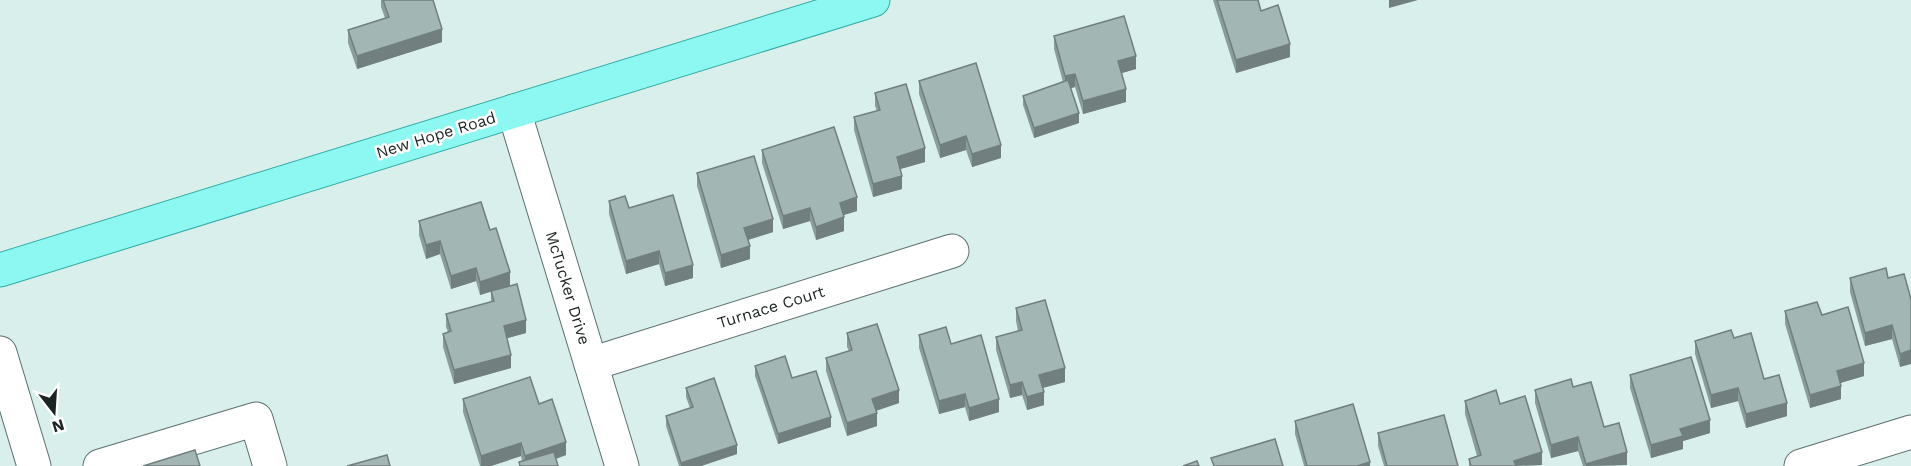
<svg xmlns="http://www.w3.org/2000/svg" width="1911" height="466" viewBox="0 0 1911 466" font-family="'Work Sans',sans-serif">
<rect width="100%" height="100%" fill="#d9efec"/>
<g fill="none" stroke-linecap="round" stroke-linejoin="round">
<!-- minor casing -->
<g stroke="#5d706d" stroke-width="35">
<g id="minor">
<polyline points="514,111 622,466"/>
<polyline points="0,353 34,466"/>
<polyline points="591,364 952,251"/>
<polyline points="100,466 256,419 270,466"/>
<polyline points="1801,466 1911,432"/>
</g>
</g>
<!-- major casing -->
<g stroke="#33aba3" stroke-width="35">
<polyline id="major" points="0,270 873,0"/>
</g>
<!-- minor -->
<use href="#minor" stroke="#fff" stroke-width="33"/>
<!-- major -->
<use href="#major" stroke="#8cf8f1" stroke-width="33"/>
</g>
<!-- wall -->
<g fill="#8b9d9b">
<polygon points="381,0 433,0 442,42 357,69 348,43 348,30 385,18 381,7"/>
<polygon points="1213,0 1258,0 1261,11 1290,57 1236,73"/>
<polygon points="1054,36 1136,69 1122,73 1126,102 1083,114 1075,87 1070,88 1079,123 1034,138 1023,105 1023,96 1063,82 1054,49"/>
<polygon points="919,81 1001,158 972,167 966,150 940,158 919,94"/>
<polygon points="875,93 925,162 900,169 902,189 873,197 854,130 854,117 877,111 875,106"/>
<polygon points="762,150 857,211 844,215 844,231 816,240 810,221 783,229 762,163"/>
<polygon points="697,173 773,232 748,240 750,259 721,268 697,186"/>
<polygon points="609,201 629,208 693,278 665,286 659,264 626,274 609,214"/>
<polygon points="419,221 490,230 526,333 507,338 511,368 454,384 443,347 443,334 448,332 446,327 446,314 491,302 491,291 480,295 476,281 451,289 440,254 426,259 419,235"/>
<polygon points="1850,278 1888,278 1911,299 1900,367 1892,339 1865,346 1850,292"/>
<polygon points="1016,308 1065,382 1042,388 1044,405 1027,410 1022,395 1010,398 996,350 996,337 1018,331 1016,321"/>
<polygon points="1785,311 1822,315 1864,376 1840,383 1841,399 1810,408 1785,324"/>
<polygon points="847,333 899,403 876,411 877,426 847,436 826,371 826,358 849,351 847,347"/>
<polygon points="919,335 951,344 999,412 969,421 965,407 939,414 919,348"/>
<polygon points="1734,338 1764,379 1787,416 1746,428 1738,401 1711,408 1695,354 1695,341"/>
<polygon points="755,366 792,378 831,427 778,444 755,376"/>
<polygon points="1630,375 1710,433 1683,441 1683,449 1651,458 1630,388"/>
<polygon points="1573,387 1604,427 1627,465 1583,466 1578,451 1551,458 1535,403 1535,390"/>
<polygon points="686,388 737,454 701,466 679,466 666,426 666,416 690,408 686,397"/>
<polygon points="463,399 539,404 566,455 556,459 558,466 519,466 519,462 522,461 521,456 491,466 480,466 463,412"/>
<polygon points="1465,401 1500,404 1542,465 1469,466 1469,459 1477,456 1465,414"/>
<polygon points="1295,421 1370,466 1304,466 1295,434"/>
<polygon points="1378,433 1458,466 1384,466 1378,446"/>
</g>
<!-- shaded-wall -->
<g fill="#717f7e">
<polygon points="1389,0 1418,0 1389,8"/>
<polygon points="442,29 442,42 357,69 357,56"/>
<polygon points="1290,44 1290,57 1236,73 1236,60"/>
<polygon points="1136,56 1136,69 1118,74 1118,61"/>
<polygon points="1075,74 1075,87 1065,90 1065,76"/>
<polygon points="1126,89 1126,102 1083,114 1083,101"/>
<polygon points="1079,113 1079,123 1034,138 1034,128"/>
<polygon points="966,136 966,150 940,158 940,145"/>
<polygon points="1001,145 1001,158 972,167 972,154"/>
<polygon points="925,148 925,162 897,170 897,157"/>
<polygon points="902,176 902,189 873,197 873,184"/>
<polygon points="857,197 857,211 840,216 840,203"/>
<polygon points="810,208 810,221 783,229 783,216"/>
<polygon points="844,217 844,231 816,240 816,227"/>
<polygon points="773,219 773,232 744,241 744,228"/>
<polygon points="440,241 440,254 426,259 426,245"/>
<polygon points="750,246 750,259 721,268 721,255"/>
<polygon points="659,251 659,264 626,274 626,261"/>
<polygon points="693,265 693,278 665,286 665,273"/>
<polygon points="476,268 476,281 451,289 451,276"/>
<polygon points="510,272 510,286 480,295 480,282"/>
<polygon points="526,320 526,333 504,339 504,326"/>
<polygon points="1892,325 1892,339 1865,346 1865,333"/>
<polygon points="1911,350 1911,364 1900,367 1900,354"/>
<polygon points="511,355 511,368 454,384 454,370"/>
<polygon points="1864,363 1864,376 1837,384 1837,371"/>
<polygon points="1065,368 1065,382 1039,389 1039,375"/>
<polygon points="1022,382 1022,395 1010,398 1010,385"/>
<polygon points="1841,386 1841,399 1810,408 1810,395"/>
<polygon points="1738,388 1738,401 1711,408 1711,395"/>
<polygon points="899,390 899,403 872,412 872,399"/>
<polygon points="1044,392 1044,405 1027,410 1027,397"/>
<polygon points="965,394 965,407 939,414 939,401"/>
<polygon points="999,399 999,412 969,421 969,408"/>
<polygon points="1787,403 1787,416 1746,428 1746,414"/>
<polygon points="877,413 877,426 847,436 847,423"/>
<polygon points="831,417 831,427 778,444 778,434"/>
<polygon points="1710,420 1710,433 1683,441 1683,449 1651,458 1651,445 1680,429"/>
<polygon points="1578,437 1578,451 1551,458 1551,445"/>
<polygon points="566,442 566,455 534,466 525,466 525,456"/>
<polygon points="521,443 521,456 491,466 481,466 481,456"/>
<polygon points="737,445 737,454 701,466 681,466 681,463"/>
<polygon points="1542,452 1542,465 1514,466 1514,461"/>
<polygon points="1627,452 1627,465 1586,466 1586,464"/>
<polygon points="1370,462 1370,466 1357,466"/>
</g>
<!-- building -->
<g fill="#a2b6b4" stroke="#717f7e" stroke-width="1.5">
<polygon points="383,0 433,0 442,29 357,56 348,30 389,17"/>
<polygon points="1217,0 1258,0 1261,11 1278,5 1290,44 1236,60"/>
<polygon points="1124,16 1136,56 1118,61 1126,89 1083,101 1075,74 1065,76 1054,36"/>
<polygon points="976,63 1001,145 972,154 966,136 940,145 919,81"/>
<polygon points="1068,80 1079,113 1034,128 1023,96"/>
<polygon points="906,84 925,148 897,157 902,176 873,184 854,117 880,110 875,93"/>
<polygon points="834,127 857,197 840,203 844,217 816,227 810,208 783,216 762,150"/>
<polygon points="754,156 773,219 744,228 750,246 721,255 697,173"/>
<polygon points="673,195 693,265 665,273 659,251 626,261 609,201 625,196 629,208"/>
<polygon points="481,202 490,230 496,228 510,272 480,282 476,268 451,276 440,241 426,245 419,221"/>
<polygon points="1886,268 1888,278 1904,274 1911,299 1911,350 1900,354 1892,325 1865,333 1850,278"/>
<polygon points="517,284 526,320 504,326 511,355 454,370 443,334 451,331 446,314 494,301 491,291"/>
<polygon points="1045,300 1065,368 1039,375 1044,392 1027,397 1022,382 1010,385 996,337 1022,330 1016,308"/>
<polygon points="1817,302 1822,315 1848,307 1864,363 1837,371 1841,386 1810,395 1785,311"/>
<polygon points="877,324 899,390 872,399 877,413 847,423 826,358 852,350 847,333"/>
<polygon points="946,327 951,344 981,335 999,399 969,408 965,394 939,401 919,335"/>
<polygon points="1731,330 1734,338 1751,333 1764,379 1779,375 1787,403 1746,414 1738,388 1711,395 1695,341"/>
<polygon points="785,356 792,378 816,371 831,417 778,434 755,366"/>
<polygon points="1691,357 1710,420 1680,429 1683,436 1651,445 1630,375"/>
<polygon points="530,377 539,404 552,399 566,442 525,456 521,443 481,456 463,399"/>
<polygon points="714,378 737,445 681,463 666,416 693,407 686,388"/>
<polygon points="1571,379 1573,387 1591,382 1604,427 1619,423 1627,452 1586,464 1578,437 1551,445 1535,390"/>
<polygon points="1496,390 1500,404 1525,396 1542,452 1514,461 1516,466 1471,466 1469,459 1481,455 1465,401"/>
<polygon points="1353,404 1370,462 1357,466 1307,466 1295,421"/>
<polygon points="1444,415 1458,466 1387,466 1378,433"/>
<polygon points="1275,439 1283,466 1214,466 1211,458"/>
<polygon points="195,450 200,466 143,466"/>
<polygon points="554,452 558,466 520,466 519,462"/>
<polygon points="387,455 390,466 347,466"/>
<polygon points="1197,461 1199,466 1183,466"/>
</g>
<g text-anchor="middle" dominant-baseline="central" stroke-width="5" stroke-linejoin="round" paint-order="stroke">
<!-- street labels -->
<g font-size="16" fill="#1c2423" stroke="#fff">
<text transform="translate(436 135) rotate(-17)">New Hope Road</text>
<text transform="translate(568 288) rotate(73)">McTucker Drive</text>
<text transform="translate(771 307) rotate(-17)">Turnace Court</text>
</g>
</g>
<!-- north arrow -->
<g transform="translate(54 412) rotate(163)" stroke="#ffffff" stroke-width="4.5" paint-order="stroke">
<path d="M0-4.5L10 22L0 15L-10 22Z" fill="#1c2423"/>
<text y="-9" font-size="16" font-weight="bold" text-anchor="middle" fill="#1c2423">N</text>
</g>
</svg>
